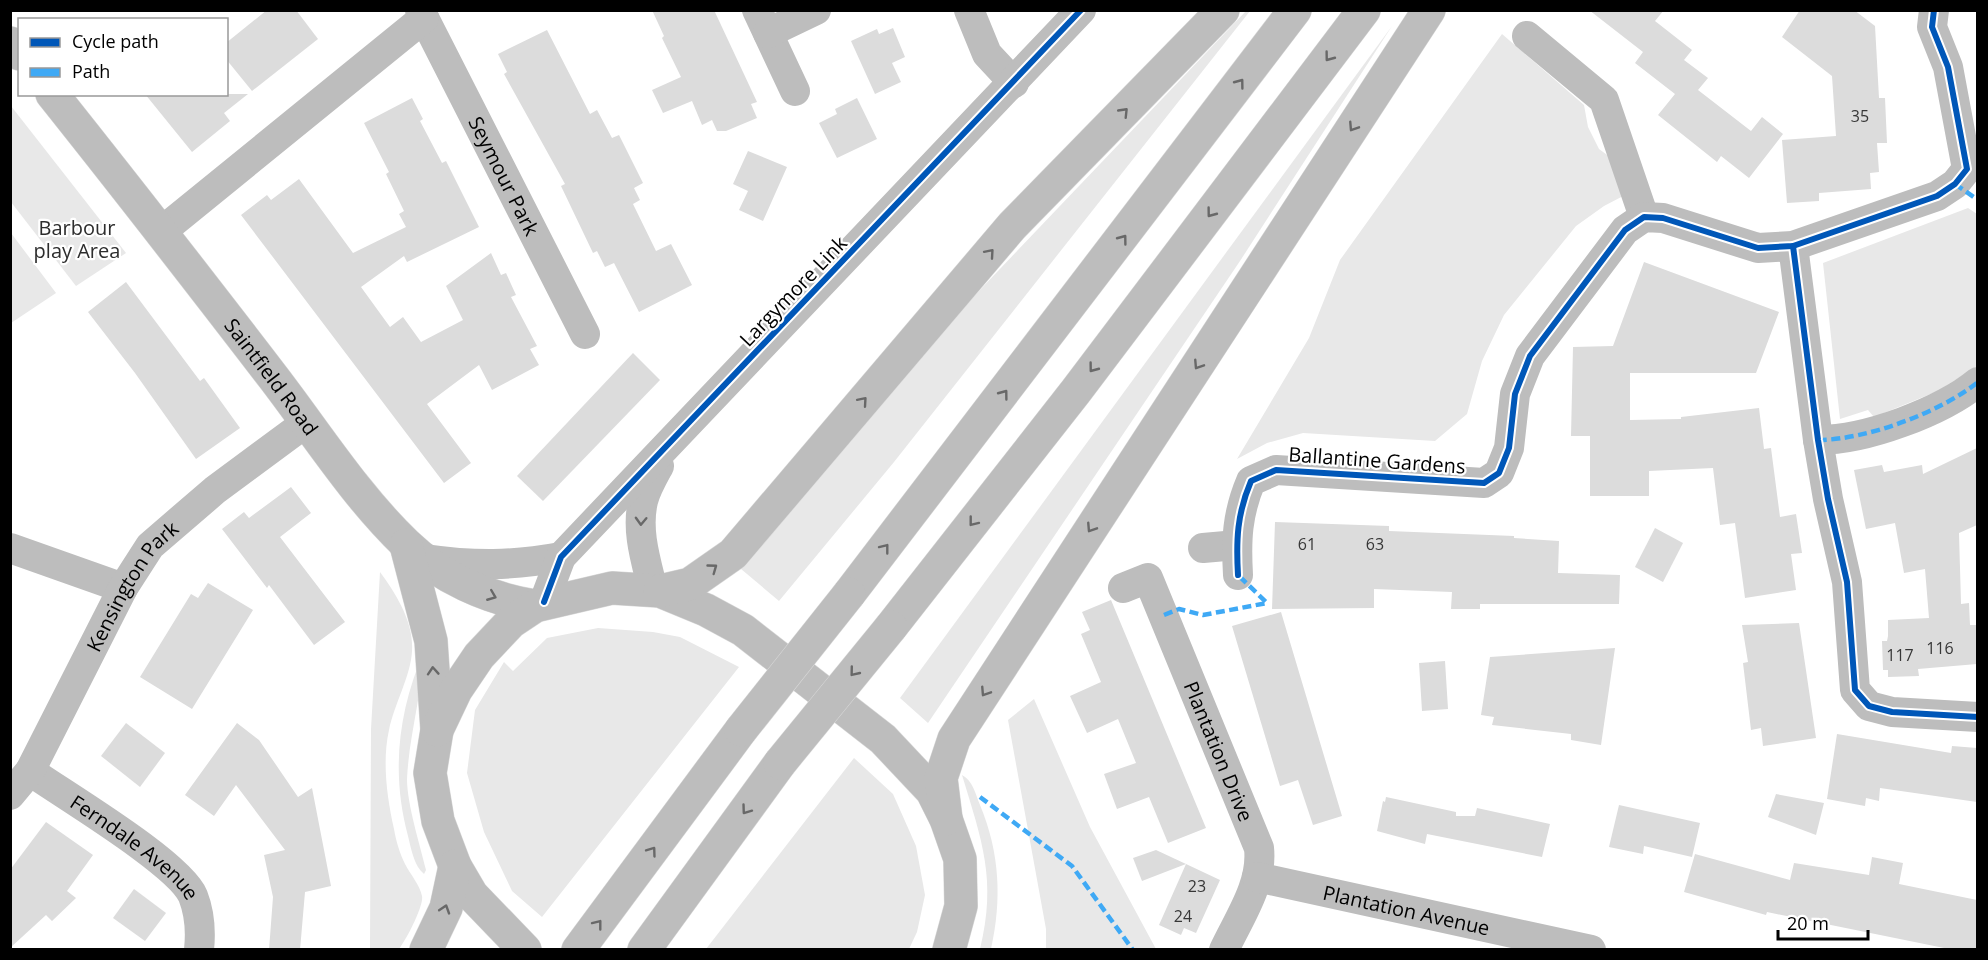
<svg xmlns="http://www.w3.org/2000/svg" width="1988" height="960" viewBox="0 0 1988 960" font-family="'Open Sans',sans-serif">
<rect width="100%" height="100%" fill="#fff"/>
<!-- green -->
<g fill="#e8e8e8">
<polygon points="1246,11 1250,11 894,462 779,601 741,569 956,315"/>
<polygon points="1392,26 1240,261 928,723 900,698"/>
<polygon points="1502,34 1584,105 1588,127 1599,149 1614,160 1627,194 1604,206 1576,226 1504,315 1482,361 1467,414 1435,441 1303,433 1267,443 1237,459 1309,338 1340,260"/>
<polygon points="11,106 126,253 76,286 11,202"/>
<polygon points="1968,208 1977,214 1977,366 1938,391 1874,417 1868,410 1840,419 1823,263"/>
<polygon points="11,233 56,293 11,323 10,323"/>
<path d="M380 572C396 594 414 622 412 651 411 675 394 705 389 730 382 761 387 798 394 829 396 841 400 854 405 864 410 874 420 885 422 896 424 906 406 940 399 949H370L371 729Z"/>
<polygon points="598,628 653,632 680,637 739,667 542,917 512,891 484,832 467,773 475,710 504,662 513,671 547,638"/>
<path d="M424 651C422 694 409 736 407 779 407 804 420 845 426 870L424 874C414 866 411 848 408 836 391 773 398 712 424 651Z"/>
<polygon points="1034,699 1090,827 1156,949 1046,949 1046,929 1008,720"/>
<polygon points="854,758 893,794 916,846 925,895 917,932 909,949 706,949"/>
<path d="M962 775C973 781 975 793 980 805 1000 853 1002 900 991 949H980C997 880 982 841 962 775Z"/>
</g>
<!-- building -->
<g fill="#dcdcdc">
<polygon points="267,10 296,10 318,39 252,91 226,59 226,43"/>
<polygon points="652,10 714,10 757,102 751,104 757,118 726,131 717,131 712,120 702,125 692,101 663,113 652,90 681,77 662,38 664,36"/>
<polygon points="1589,10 1664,10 1655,21 1692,50 1684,60 1708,78 1698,90 1751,131 1762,117 1783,134 1749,178 1721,156 1717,162 1658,115 1675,94 1635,63 1643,52"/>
<polygon points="1800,10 1854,10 1875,26 1879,98 1885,98 1887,143 1877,143 1879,172 1870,173 1871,189 1819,193 1819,201 1787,203 1782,140 1836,136 1832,76 1782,37"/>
<polygon points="893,28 905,57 892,63 901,82 875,94 851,41 877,29 879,34"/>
<polygon points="547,30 590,114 597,110 612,138 619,135 643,183 634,188 640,200 633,204 656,251 671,244 692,285 639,312 614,263 605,267 597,251 593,253 561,186 565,184 504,74 507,72 498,54"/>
<polygon points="145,94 248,94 224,113 230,121 192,152"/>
<polygon points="412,98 423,119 420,121 442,163 446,161 479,227 407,262 404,256 361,287 390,327 403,317 421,342 463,320 446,286 491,253 501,275 506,273 516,295 511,297 537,346 530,349 539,365 492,390 479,365 427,404 471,463 444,483 241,215 267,195 271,200 299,179 353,253 406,227 399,214 404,211 386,174 389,172 364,123"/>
<polygon points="857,98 877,139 837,158 819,123 837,114 835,109"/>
<polygon points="748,151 787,167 763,221 739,210 748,191 733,184"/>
<polygon points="1644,262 1779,312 1756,373 1630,373 1630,420 1681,419 1681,417 1759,408 1764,449 1771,448 1780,517 1796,514 1802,553 1791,554 1796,590 1745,598 1735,523 1720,525 1713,468 1649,471 1649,496 1590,496 1590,436 1571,436 1573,347 1613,346"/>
<polygon points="126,282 200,381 204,378 240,428 196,459 135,373 88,312"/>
<polygon points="633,353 660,380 543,501 517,476"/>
<polygon points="1977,448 1977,525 1959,533 1961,604 1969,603 1970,625 1976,625 1977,664 1918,669 1919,676 1888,677 1888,670 1883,670 1882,641 1887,641 1888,636 1888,620 1929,618 1925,569 1904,573 1895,523 1866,529 1854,470 1882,465 1884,472 1922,465 1923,474"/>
<polygon points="291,487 311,513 280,537 345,622 314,645 269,585 267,588 222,529 244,512 249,518"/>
<polygon points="1275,522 1389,526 1389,531 1514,536 1514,538 1559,541 1558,573 1620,575 1619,604 1480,604 1480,609 1451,609 1452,592 1374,589 1374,608 1272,609"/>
<polygon points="1655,528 1683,543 1663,582 1635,567"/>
<polygon points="208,583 253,610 192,709 140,677 191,594 198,598"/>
<polygon points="1111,600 1206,828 1168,843 1149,797 1117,809 1104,774 1136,763 1118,719 1087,733 1070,696 1101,682 1081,634 1090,630 1082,612"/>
<polygon points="1281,612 1342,816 1313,825 1298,780 1280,786 1232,626"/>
<polygon points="1799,623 1816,738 1763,746 1761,728 1751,730 1743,663 1748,662 1742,625"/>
<polygon points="1615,648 1601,745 1571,740 1571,734 1492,725 1494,717 1481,715 1490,657"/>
<polygon points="1445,661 1448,709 1422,711 1419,663"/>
<polygon points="126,723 165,753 140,787 101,756"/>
<polygon points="237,723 259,740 298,797 312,788 331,886 305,892 300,950 269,950 273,897 264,855 285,850 236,785 214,816 185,795"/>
<polygon points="1837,734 1951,753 1952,746 1977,748 1977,802 1880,788 1879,801 1866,798 1865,806 1827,799"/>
<polygon points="1776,794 1824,803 1816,835 1768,817"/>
<polygon points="1386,797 1456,812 1456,816 1475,816 1477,808 1550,824 1542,857 1427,834 1425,844 1377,831 1383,801 1385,802"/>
<polygon points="1619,805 1700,823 1692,857 1644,846 1643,854 1609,847"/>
<polygon points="46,822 93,855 67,891 76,898 52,921 46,915 10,948 10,870"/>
<polygon points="1156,850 1186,864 1142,881 1133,858"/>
<polygon points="1695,854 1790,880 1794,863 1869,875 1872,857 1903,863 1899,884 1977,900 1977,950 1954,950 1767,912 1766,915 1684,892"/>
<polygon points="1186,864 1220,880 1196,933 1184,928 1181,935 1159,925"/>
<polygon points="134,889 166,913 145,941 113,918"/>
</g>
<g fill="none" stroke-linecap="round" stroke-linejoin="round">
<!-- major casing -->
<g stroke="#dbdbdb" stroke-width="34">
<g id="major">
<polyline points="10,43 20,54"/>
<path id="s6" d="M52 94C127 188 200 282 273 377 316 433 355 495 406 544 440 577 488 599 535 606"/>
<polyline points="406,545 431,641 437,730 430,773 438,821 455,866 472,895 525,950"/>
<polyline points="437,730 456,690 479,656 511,622 535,606 612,588 660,591 706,610 743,630 883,739 932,791 946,819 960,859 961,906 949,950"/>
</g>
</g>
<!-- highway casing -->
<g stroke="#dbdbdb" stroke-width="34">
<g id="highway">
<polyline points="660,591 690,584 733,554 1012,226 1223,10"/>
<polyline points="849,594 1295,10"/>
<polyline points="891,627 1076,391 1364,10"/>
<polyline points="946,819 941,778 954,739 1429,10"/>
<polyline points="426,950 446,908 455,866"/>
<polyline points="578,950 741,730"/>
<polyline points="644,950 780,763"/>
</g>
</g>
<!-- minor -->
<g stroke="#bdbdbd" stroke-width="30">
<path id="s1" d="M420 10 585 334"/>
<polyline points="757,10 795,91"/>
<polyline points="969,10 987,54 1014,83"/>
<polyline points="768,33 816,10"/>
<polyline points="1527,36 1604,100 1644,217"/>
<polyline points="162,231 424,18"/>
<polyline points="1793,246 1818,440 1828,499 1847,582 1855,690 1869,706 1892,712 1978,717"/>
<path d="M1818 440C1866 440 1941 412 1978 382"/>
<polyline points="10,548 123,588"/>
<polyline points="1203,548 1237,545"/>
<path d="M425 559C474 566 512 566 561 557"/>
<path d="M1238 575C1236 540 1237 514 1251 481L1276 470 1484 483 1499 473 1509 448 1515 394 1530 356 1625 230 1644 217 1663 218 1758 248 1793 246 1937 196 1955 184 1967 169 1948 67 1932 27 1934 10"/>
<path id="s2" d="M1123 588 1148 578 1259 848C1263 884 1239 918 1224 950"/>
<path d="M653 590C646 561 636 531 643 501 646 489 653 477 659 466"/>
<polyline points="544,602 561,557 1081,10"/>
<path id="s3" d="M30 771C64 795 179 863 193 896 200 914 201 931 199 950"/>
<path id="s4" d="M10 795 30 771 123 588 150 546 215 490 307 422"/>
<path id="s5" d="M1257 877 1591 950"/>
</g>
<!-- major -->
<use href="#major" stroke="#bdbdbd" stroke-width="33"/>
<!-- highway -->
<use href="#highway" stroke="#bdbdbd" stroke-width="33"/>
<!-- highway-bridge casing -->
<g stroke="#dbdbdb" stroke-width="34" stroke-linecap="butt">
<g id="highway-bridge">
<polyline points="741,730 849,594"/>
<polyline points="780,763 891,627"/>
</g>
</g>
<!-- highway-bridge -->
<use href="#highway-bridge" stroke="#bdbdbd" stroke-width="33"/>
<!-- quiet -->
<g stroke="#3fa9f5" stroke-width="4.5" stroke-dasharray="9 4.5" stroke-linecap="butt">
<polyline points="1955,184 1978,200"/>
<path d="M1818 440C1866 440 1941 412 1978 382"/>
<polyline points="1164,615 1179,609 1203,615 1267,603 1238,575"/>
<polyline points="980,797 1072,866 1133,950"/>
</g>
<!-- cycleway casing -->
<g stroke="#fff" stroke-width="10">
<g id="cycleway">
<polyline points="1793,246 1818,440 1828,499 1847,582 1855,690 1869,706 1892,712 1978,717"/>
<path d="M1238 575C1236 540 1237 514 1251 481L1276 470 1484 483 1499 473 1509 448 1515 394 1530 356 1625 230 1644 217 1663 218 1758 248 1793 246 1937 196 1955 184 1967 169 1948 67 1932 27 1934 10"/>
<polyline points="544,602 561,557 1081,10"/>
</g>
</g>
<!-- cycleway -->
<use href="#cycleway" stroke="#0057b8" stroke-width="6"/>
</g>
<!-- one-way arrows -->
<defs><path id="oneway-chevron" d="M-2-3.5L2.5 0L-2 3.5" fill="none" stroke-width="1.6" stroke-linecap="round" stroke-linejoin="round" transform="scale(1.5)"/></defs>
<g stroke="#686868">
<use href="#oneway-chevron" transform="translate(1329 57) rotate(127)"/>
<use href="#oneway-chevron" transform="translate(1240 83) rotate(-53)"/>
<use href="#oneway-chevron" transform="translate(1124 112) rotate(-46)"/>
<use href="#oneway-chevron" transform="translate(1353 127) rotate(123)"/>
<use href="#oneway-chevron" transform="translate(1211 213) rotate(127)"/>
<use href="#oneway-chevron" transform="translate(1123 239) rotate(-53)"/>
<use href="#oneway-chevron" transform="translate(990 253) rotate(-49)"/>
<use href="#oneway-chevron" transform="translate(1198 365) rotate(123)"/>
<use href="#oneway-chevron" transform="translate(1093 368) rotate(127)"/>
<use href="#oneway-chevron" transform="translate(1004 394) rotate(-53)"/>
<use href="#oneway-chevron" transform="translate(863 401) rotate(-49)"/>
<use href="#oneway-chevron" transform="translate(641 521) rotate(92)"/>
<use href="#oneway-chevron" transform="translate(973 522) rotate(128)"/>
<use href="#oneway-chevron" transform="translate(1091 528) rotate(123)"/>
<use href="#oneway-chevron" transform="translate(885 548) rotate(-52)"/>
<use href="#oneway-chevron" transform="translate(713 568) rotate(-36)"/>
<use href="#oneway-chevron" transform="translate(492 596) rotate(22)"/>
<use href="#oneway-chevron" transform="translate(433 671) rotate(-94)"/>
<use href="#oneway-chevron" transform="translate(854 672) rotate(129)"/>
<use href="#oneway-chevron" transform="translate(985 692) rotate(123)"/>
<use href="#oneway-chevron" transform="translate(746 810) rotate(126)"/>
<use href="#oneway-chevron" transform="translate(652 851) rotate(-54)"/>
<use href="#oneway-chevron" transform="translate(445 909) rotate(-72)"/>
<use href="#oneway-chevron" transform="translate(598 924) rotate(-52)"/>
</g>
<g text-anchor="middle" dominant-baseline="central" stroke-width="4.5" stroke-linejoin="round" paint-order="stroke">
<!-- number labels -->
<g font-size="16" fill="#373737">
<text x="1860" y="116">35</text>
<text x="1307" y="544">61</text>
<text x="1375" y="544">63</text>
<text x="1940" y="648">116</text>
<text x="1900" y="655">117</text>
<text x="1197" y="886">23</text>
<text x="1183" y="916">24</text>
</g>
<!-- street labels -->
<g font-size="20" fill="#000" stroke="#fff">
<text stroke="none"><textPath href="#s1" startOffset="186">Seymour Park</textPath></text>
<text transform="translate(793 291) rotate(-46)">Largymore Link</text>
<text stroke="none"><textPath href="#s6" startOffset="358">Saintfield Road</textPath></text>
<text transform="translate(1377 460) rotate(4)">Ballantine Gardens</text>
<text stroke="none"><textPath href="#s4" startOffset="243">Kensington Park</textPath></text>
<text stroke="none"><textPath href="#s2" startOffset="214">Plantation Drive</textPath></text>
<text stroke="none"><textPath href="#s3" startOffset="130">Ferndale Avenue</textPath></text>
<text stroke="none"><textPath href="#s5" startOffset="153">Plantation Avenue</textPath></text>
</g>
<!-- park labels -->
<g font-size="20" fill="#2d2d2d" stroke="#fff">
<text x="77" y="227">Barbour<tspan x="77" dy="23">play Area</tspan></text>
</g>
</g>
<!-- border -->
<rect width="1988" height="960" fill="none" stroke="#000000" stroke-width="24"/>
<!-- legend -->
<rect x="18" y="18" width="210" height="78" fill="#ffffff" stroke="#999999" stroke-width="1.5"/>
<rect x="30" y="38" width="30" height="9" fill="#0057b8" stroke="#999999" stroke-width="1.5"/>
<text x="72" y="48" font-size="18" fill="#000000">Cycle path</text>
<rect x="30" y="68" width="30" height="9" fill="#3fa9f5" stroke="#999999" stroke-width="1.5"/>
<text x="72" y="78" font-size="18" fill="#000000">Path</text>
<!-- scale -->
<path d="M1778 930v9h90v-9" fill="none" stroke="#000000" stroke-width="3"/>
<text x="1787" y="930" font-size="18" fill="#000000" stroke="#ffffff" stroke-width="4.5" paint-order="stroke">20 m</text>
</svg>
